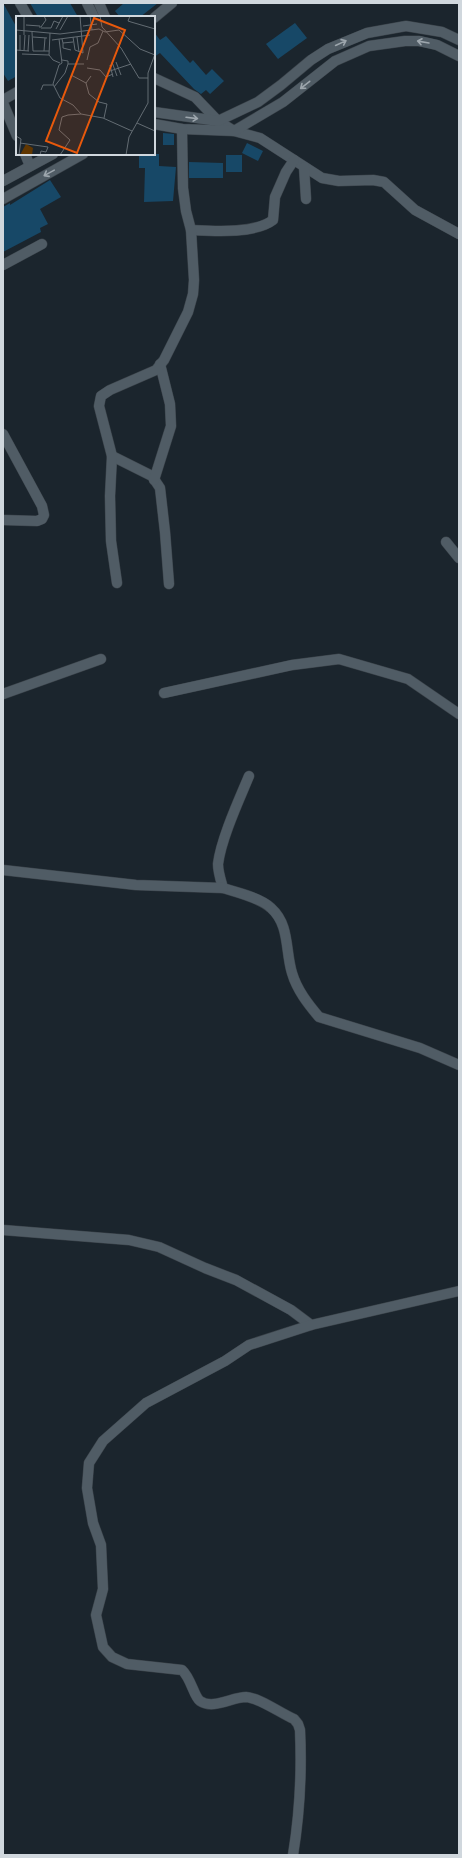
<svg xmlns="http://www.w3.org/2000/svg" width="462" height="1858" viewBox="0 0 462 1858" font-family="'PT Sans',sans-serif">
<rect width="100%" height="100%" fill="#1b252d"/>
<!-- building -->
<g fill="#174867">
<polygon points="3,3 17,28 17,76 8,81 3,73"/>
<polygon points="30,3 70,3 78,17 38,17"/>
<polygon points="124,3 158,3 140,17 120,17 115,11"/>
<polygon points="295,23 307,38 278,59 266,44"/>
<polygon points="154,32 160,40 166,36 190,63 193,60 206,75 212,69 224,81 210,94 206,90 201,94 194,89 160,53 154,57"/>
<polygon points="163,133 174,134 174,145 163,145"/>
<polygon points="247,143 263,151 258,161 242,153"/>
<polygon points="147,154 159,154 159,166 176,167 173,201 144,202 145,168 139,168 139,156 147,156"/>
<rect x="226" y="155" width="16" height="17"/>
<polygon points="189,162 223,163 223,178 189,178"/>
<polygon points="50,180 61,197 40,209 48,224 40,228 41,232 3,252 3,207 10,203 10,205"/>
</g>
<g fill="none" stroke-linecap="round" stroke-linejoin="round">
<!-- street casing -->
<g stroke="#3a4249" stroke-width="11">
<g id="street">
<polyline points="20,3 28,17"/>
<polyline points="87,3 94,17"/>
<polyline points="99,3 105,17"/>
<polyline points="154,18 172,3"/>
<polyline points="154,78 195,97 218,121 234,131 260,138 322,178 339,181 373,180 384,182 415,210 459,234"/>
<polyline points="3,100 17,92"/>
<polyline points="3,103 17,136"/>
<polyline points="154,112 218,121 258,102 281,85 311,60 328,49 367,33 406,26 442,32 459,40"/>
<polyline points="154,124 182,129 234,131 283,102 335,61 369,46 405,41 419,41 437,45 459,56"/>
<polyline points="25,154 30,166"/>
<polyline points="304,167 306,199"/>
<polyline points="3,181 53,154"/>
<polyline points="3,199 83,154"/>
<path d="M191 230C213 231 255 234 273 220L275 197 286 172 294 160"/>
<polyline points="3,265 42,244"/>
<polyline points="3,434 42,506 44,515 42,519 37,521 3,520"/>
<polyline points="112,456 152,476 160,488 165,532 169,584"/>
<polyline points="154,480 171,426 170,404 160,364"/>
<polyline points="446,542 459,558"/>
<polyline points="117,583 111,541 110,496 112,456 99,406 101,396 110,390 156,370 164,360 188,312 193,294 194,280 191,230 186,211 183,188 182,129"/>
<polyline points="164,693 292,665 339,659 408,679 459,714"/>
<polyline points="3,694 101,659"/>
<path d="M249 776C239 800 221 839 218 864 218 872 221 881 223 888 236 892 261 898 271 908 290 925 285 950 292 973 297 990 308 1004 319 1017L420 1048 459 1065"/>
<polyline points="3,870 136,885 223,888"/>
<polyline points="3,1230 129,1240 159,1247 205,1268 236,1280 291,1310 311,1325"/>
<path d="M293 1855C300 1812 302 1774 300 1730L298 1724 294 1719C280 1713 260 1698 246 1697 232 1697 213 1710 200 1701 194 1697 191 1678 182 1670L127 1664 112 1657 103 1647 96 1615 103 1589 101 1545 93 1523 87 1488 89 1463 103 1441 146 1403 225 1361 249 1345 311 1325 459 1291"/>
</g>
</g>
<!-- street -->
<use href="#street" stroke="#505c65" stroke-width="10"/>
</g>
<!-- one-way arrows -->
<defs><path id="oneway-shaft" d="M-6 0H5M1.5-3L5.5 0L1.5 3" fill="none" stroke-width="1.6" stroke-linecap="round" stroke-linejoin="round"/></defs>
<g stroke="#9da6ad">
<use href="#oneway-shaft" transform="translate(423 42) rotate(-170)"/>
<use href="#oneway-shaft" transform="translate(341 43) rotate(-25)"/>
<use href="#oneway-shaft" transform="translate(305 85) rotate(142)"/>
<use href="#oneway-shaft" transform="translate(192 118) rotate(7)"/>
<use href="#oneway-shaft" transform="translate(49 173) rotate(151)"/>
</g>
<!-- overview -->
<g transform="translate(16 16)">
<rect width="139" height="139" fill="#1b252d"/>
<path d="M10 128 17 132 16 139H4Z" fill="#603600"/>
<path fill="none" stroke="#636c73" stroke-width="1" d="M74 0 76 14M84 0 86 11 105 32 123 62H132M114 0 112 5 115 6 139 13M10 9 24 10V12M67 10 81 8M25 11 30 4 28 0M25 12H35L38 5 43 7M40 13 47 0M0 14 44 18 83 13 89 16 103 14 124 33 139 39M44 14 52 0M16 16 17 35H33M34 17 33 39 37 44 44 47M8 19V0M17 21 31 22M57 21 59 34 67 37 64 0M61 21 63 36M43 23 46 47 43 49 37 68 44 82 57 89 65 98M46 23 47 27 57 26M36 24 74 19M47 27V32L55 34M0 34 13 35M4 35V19M8 35 9 19M12 35 13 19M28 35 29 22M6 38 33 39M46 44 52 45V48H68M71 44 74 31 82 27 87 15M96 46 101 60M100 46 105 59M94 49 97 61M71 52 84 54 90 61 97 58M94 55 115 48M55 59 70 67M75 60 70 67 73 78 83 86 91 88 88 102M38 71 49 57 52 48M25 74 27 69H37M121 107 139 115M0 120 5 123 3 139M4 127 32 131 30 136 25 135 24 139M44 139 54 124 43 114 46 101 52 99 65 98 87 102 116 115M110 139 113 121 132 87V57L139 38"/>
<path fill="#e8590c" fill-opacity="0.15" stroke="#e8590c" stroke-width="2" d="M78 2 109 14 61 137 30 125Z"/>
<rect width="139" height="139" fill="none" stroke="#d0d7dd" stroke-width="2"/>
</g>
<!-- border -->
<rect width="462" height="1858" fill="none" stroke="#d0d7dd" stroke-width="8"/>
</svg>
